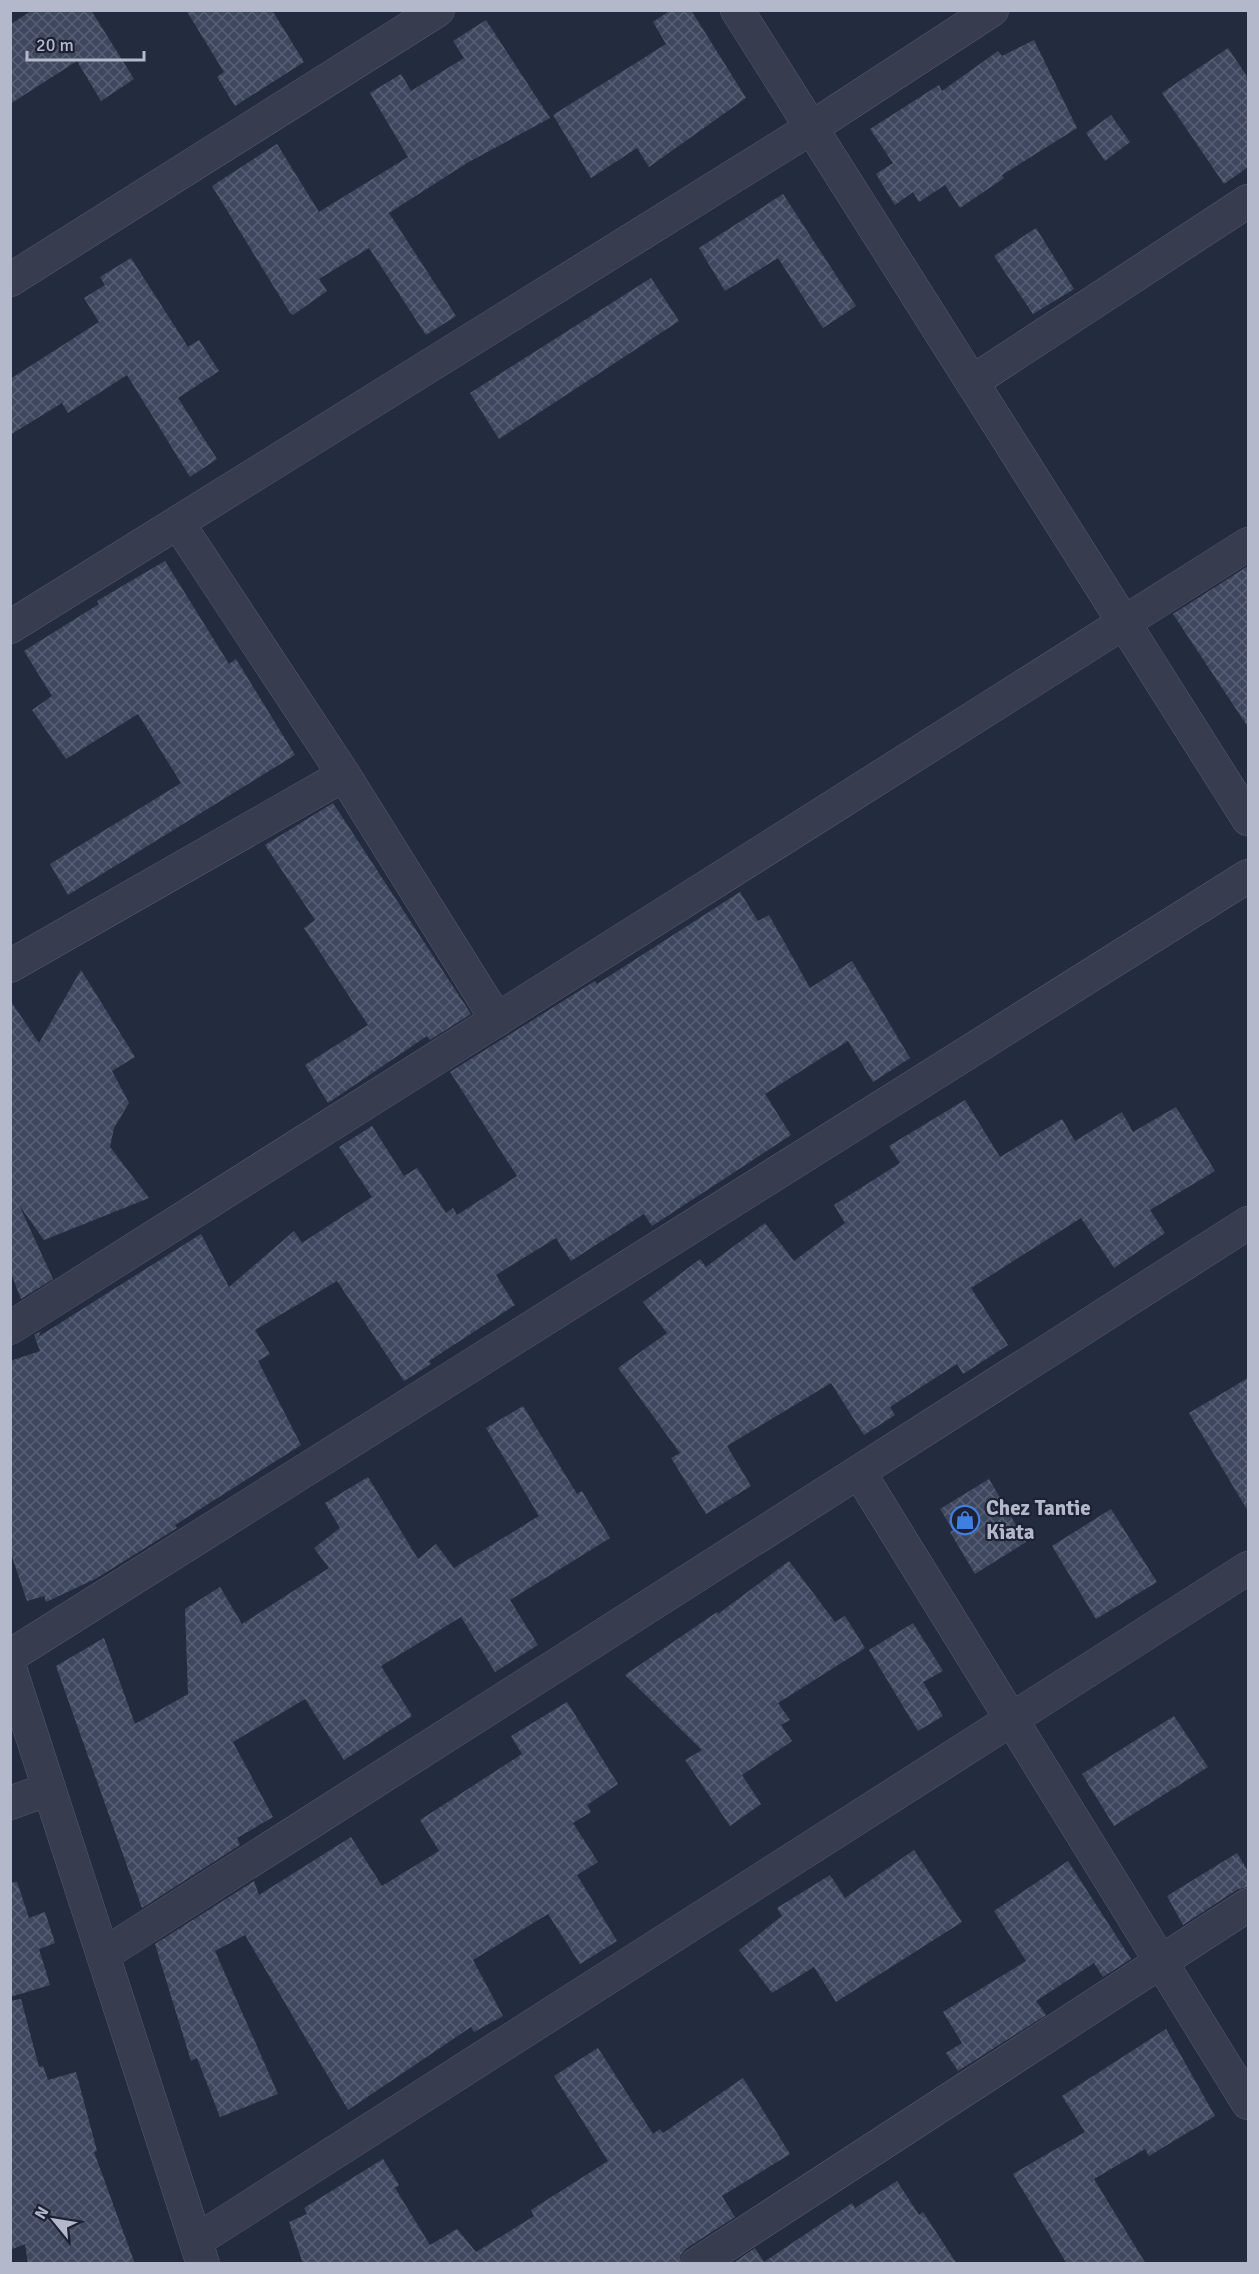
<svg xmlns="http://www.w3.org/2000/svg" width="1259" height="2274" viewBox="0 0 1259 2274" font-family="Signika,sans-serif">
<defs>
<pattern id="building-cross-hatch" width="8" height="8" patternUnits="userSpaceOnUse" patternTransform="scale(1.5)"><rect width="8" height="8" fill="#3f475f"/><path d="M0 0l8 8M0 8l8-8" fill="none" stroke="#585f75"/></pattern>
</defs>
<rect width="100%" height="100%" fill="#232b3f"/>
<!-- building -->
<g fill="url(#building-cross-hatch)">
<polygon points="32,10 91,10 134,79 101,101 77,61 10,104 10,25"/>
<polygon points="186,10 272,10 304,62 235,106 217,77 224,72"/>
<polygon points="671,10 691,10 746,98 649,167 637,148 591,178 553,115 666,44 653,22"/>
<polygon points="486,20 550,118 467,163 389,213 456,316 426,335 369,248 319,279 327,291 293,315 290,313 212,186 277,144 319,212 408,157 370,93 401,74 411,91 464,58 453,41"/>
<polygon points="1034,40 1077,128 1002,175 1004,178 960,208 945,185 919,202 913,192 895,205 876,174 893,163 870,129 939,85 942,91 998,51 1002,56"/>
<polygon points="1228,48 1248,78 1248,167 1224,184 1162,93"/>
<polygon points="1111,115 1130,142 1105,161 1086,133"/>
<polygon points="783,194 856,306 823,328 778,258 725,291 699,248"/>
<polygon points="1036,228 1074,289 1033,314 994,256"/>
<polygon points="131,258 188,347 199,340 219,371 178,398 217,459 190,477 127,375 68,413 62,403 10,435 10,379 99,322 84,298 105,285 100,277"/>
<polygon points="651,278 679,321 499,439 470,393"/>
<polygon points="165,561 229,664 236,659 295,755 68,895 50,864 181,783 138,714 66,759 32,710 52,696 24,651 99,604 97,601"/>
<polygon points="1248,566 1248,727 1173,614"/>
<polygon points="333,803 471,1014 430,1040 427,1036 328,1103 305,1065 368,1025 304,928 315,920 265,845"/>
<polygon points="740,892 758,921 769,915 810,988 852,961 910,1058 873,1082 848,1041 765,1094 791,1135 652,1226 644,1214 571,1261 556,1238 496,1275 515,1305 429,1361 431,1364 404,1381 337,1281 255,1330 270,1354 258,1361 301,1445 175,1525 177,1528 97,1578 46,1602 44,1596 27,1601 10,1551 10,1361 40,1351 34,1335 41,1331 38,1337 201,1234 229,1287 294,1231 302,1243 372,1197 339,1147 372,1126 404,1176 417,1168 446,1213 453,1208 457,1215 517,1176 450,1072 595,981 597,984"/>
<polygon points="81,970 135,1057 112,1071 129,1103 114,1128 110,1147 149,1198 44,1240 19,1205 53,1279 21,1299 10,1271 10,1000 39,1043"/>
<polygon points="965,1100 1000,1157 1062,1119 1075,1141 1122,1112 1133,1132 1176,1107 1215,1171 1150,1210 1165,1233 1114,1268 1081,1218 971,1288 1008,1345 963,1374 957,1364 890,1407 895,1415 864,1435 831,1383 727,1446 751,1486 706,1514 671,1458 680,1453 618,1368 667,1333 643,1302 700,1259 706,1267 765,1223 794,1261 845,1223 834,1205 900,1163 889,1146"/>
<polygon points="1248,1378 1248,1511 1189,1413"/>
<polygon points="523,1406 577,1494 582,1491 610,1538 510,1600 538,1645 495,1672 461,1617 381,1666 412,1716 344,1760 305,1699 233,1742 273,1817 237,1838 240,1845 142,1908 56,1666 104,1638 135,1724 188,1694 185,1609 220,1587 242,1624 329,1568 314,1548 340,1528 325,1503 368,1477 418,1559 436,1544 454,1568 539,1516 486,1428"/>
<polygon points="989,1479 1026,1542 975,1574 950,1532 953,1530 940,1509"/>
<polygon points="1111,1509 1157,1582 1096,1619 1052,1546"/>
<polygon points="789,1561 835,1622 845,1616 865,1648 778,1703 790,1720 781,1725 792,1741 742,1775 761,1804 730,1826 685,1760 702,1750 625,1675 717,1612 718,1614"/>
<polygon points="913,1623 943,1671 923,1682 943,1716 918,1731 869,1650"/>
<polygon points="567,1702 618,1784 587,1805 591,1812 573,1823 598,1862 577,1875 617,1941 580,1964 548,1914 473,1960 503,2016 474,2032 471,2027 348,2110 245,1935 215,1951 278,2094 220,2117 197,2058 191,2061 155,1944 254,1881 259,1895 351,1837 382,1886 439,1851 420,1820 522,1754 511,1736"/>
<polygon points="1174,1716 1208,1767 1114,1826 1082,1774"/>
<polygon points="914,1850 962,1922 836,2002 814,1967 772,1993 739,1950 782,1916 777,1908 830,1875 845,1898"/>
<polygon points="1237,1853 1248,1871 1248,1887 1238,1889 1183,1925 1167,1896"/>
<polygon points="1068,1861 1131,1959 1103,1977 1094,1963 1036,2001 1046,2015 958,2071 946,2053 962,2043 943,2012 1026,1961 994,1911"/>
<polygon points="17,1882 29,1918 45,1912 55,1943 39,1949 50,1985 10,1997 10,1883"/>
<polygon points="21,1999 39,2067 43,2066 48,2080 76,2072 97,2151 94,2152 135,2264 28,2264 25,2244 10,2250 10,2001"/>
<polygon points="1166,2029 1215,2116 1149,2156 1145,2149 1094,2179 1146,2264 1067,2264 1013,2174 1085,2132 1062,2096"/>
<polygon points="598,2048 653,2134 660,2129 663,2133 743,2078 790,2154 722,2196 735,2217 687,2248 681,2255 679,2264 303,2264 289,2222 307,2214 304,2208 383,2159 399,2185 395,2188 430,2245 457,2229 476,2252 534,2216 531,2210 608,2161 554,2076"/>
<polygon points="897,2181 919,2215 923,2212 957,2264 732,2264 755,2248 764,2262 852,2203 855,2208"/>
</g>
<g fill="none" stroke-linecap="round" stroke-linejoin="round">
<!-- minor casing -->
<g stroke="#555b6d" stroke-width="34">
<g id="minor">
<polyline points="737,10 1248,819"/>
<polyline points="10,280 438,10"/>
<polyline points="972,382 1248,201"/>
<polyline points="178,523 344,775 497,1020"/>
<polyline points="10,627 811,128 992,10"/>
<polyline points="10,966 344,775"/>
<polyline points="10,1328 1248,544"/>
<polyline points="859,1472 1248,2103"/>
<polyline points="10,1656 1248,876"/>
<polyline points="10,1668 203,2264"/>
<polyline points="10,1803 49,1789"/>
<polyline points="103,1955 1248,1223"/>
<polyline points="196,2241 1248,1568"/>
<polyline points="697,2264 1248,1905"/>
</g>
</g>
<!-- minor -->
<use href="#minor" stroke="#373d4f" stroke-width="33"/>
</g>
<!-- icons -->
<defs>
<g id="shop-ring" transform="scale(1.5)"><circle r="9.5" fill="#1c2234" stroke="#3f7fe0" stroke-width="1.5"/><path d="M-5-2.5h2.3a2.7 3.5 0 0 1 5.4 0H5L5.5 6h-11ZM-1.5-2.5h3a1.5 2.3 0 0 0-3 0Z" fill="#3f7fe0"/></g>
</defs>
<g fill-rule="evenodd">
<use href="#shop-ring" x="965" y="1520"/>
</g>
<g text-anchor="middle" dominant-baseline="central" stroke-width="4.5" stroke-linejoin="round" paint-order="stroke">
<!-- poi labels -->
<g font-size="21" font-weight="bold" fill="#b3b8ca" stroke="#1c2234" text-anchor="start">
<text x="986" y="1508">Chez Tantie<tspan x="986" dy="24">Kiata</tspan></text>
</g>
</g>
<!-- border -->
<rect width="1259" height="2274" fill="none" stroke="#b3b8ca" stroke-width="24"/>
<!-- north arrow -->
<g transform="translate(54 2220) rotate(300)" stroke="#1c2234" stroke-width="4.5" paint-order="stroke">
<path d="M0-4.5L10 22L0 15L-10 22Z" fill="#b3b8ca"/>
<text y="-9" font-size="16" font-weight="bold" text-anchor="middle" fill="#b3b8ca">N</text>
</g>
<!-- scale -->
<path d="M27 51v9h117v-9" fill="none" stroke="#b3b8ca" stroke-width="3"/>
<text x="36" y="51" font-size="18" fill="#b3b8ca" stroke="#1c2234" stroke-width="4.5" paint-order="stroke">20 m</text>
</svg>
